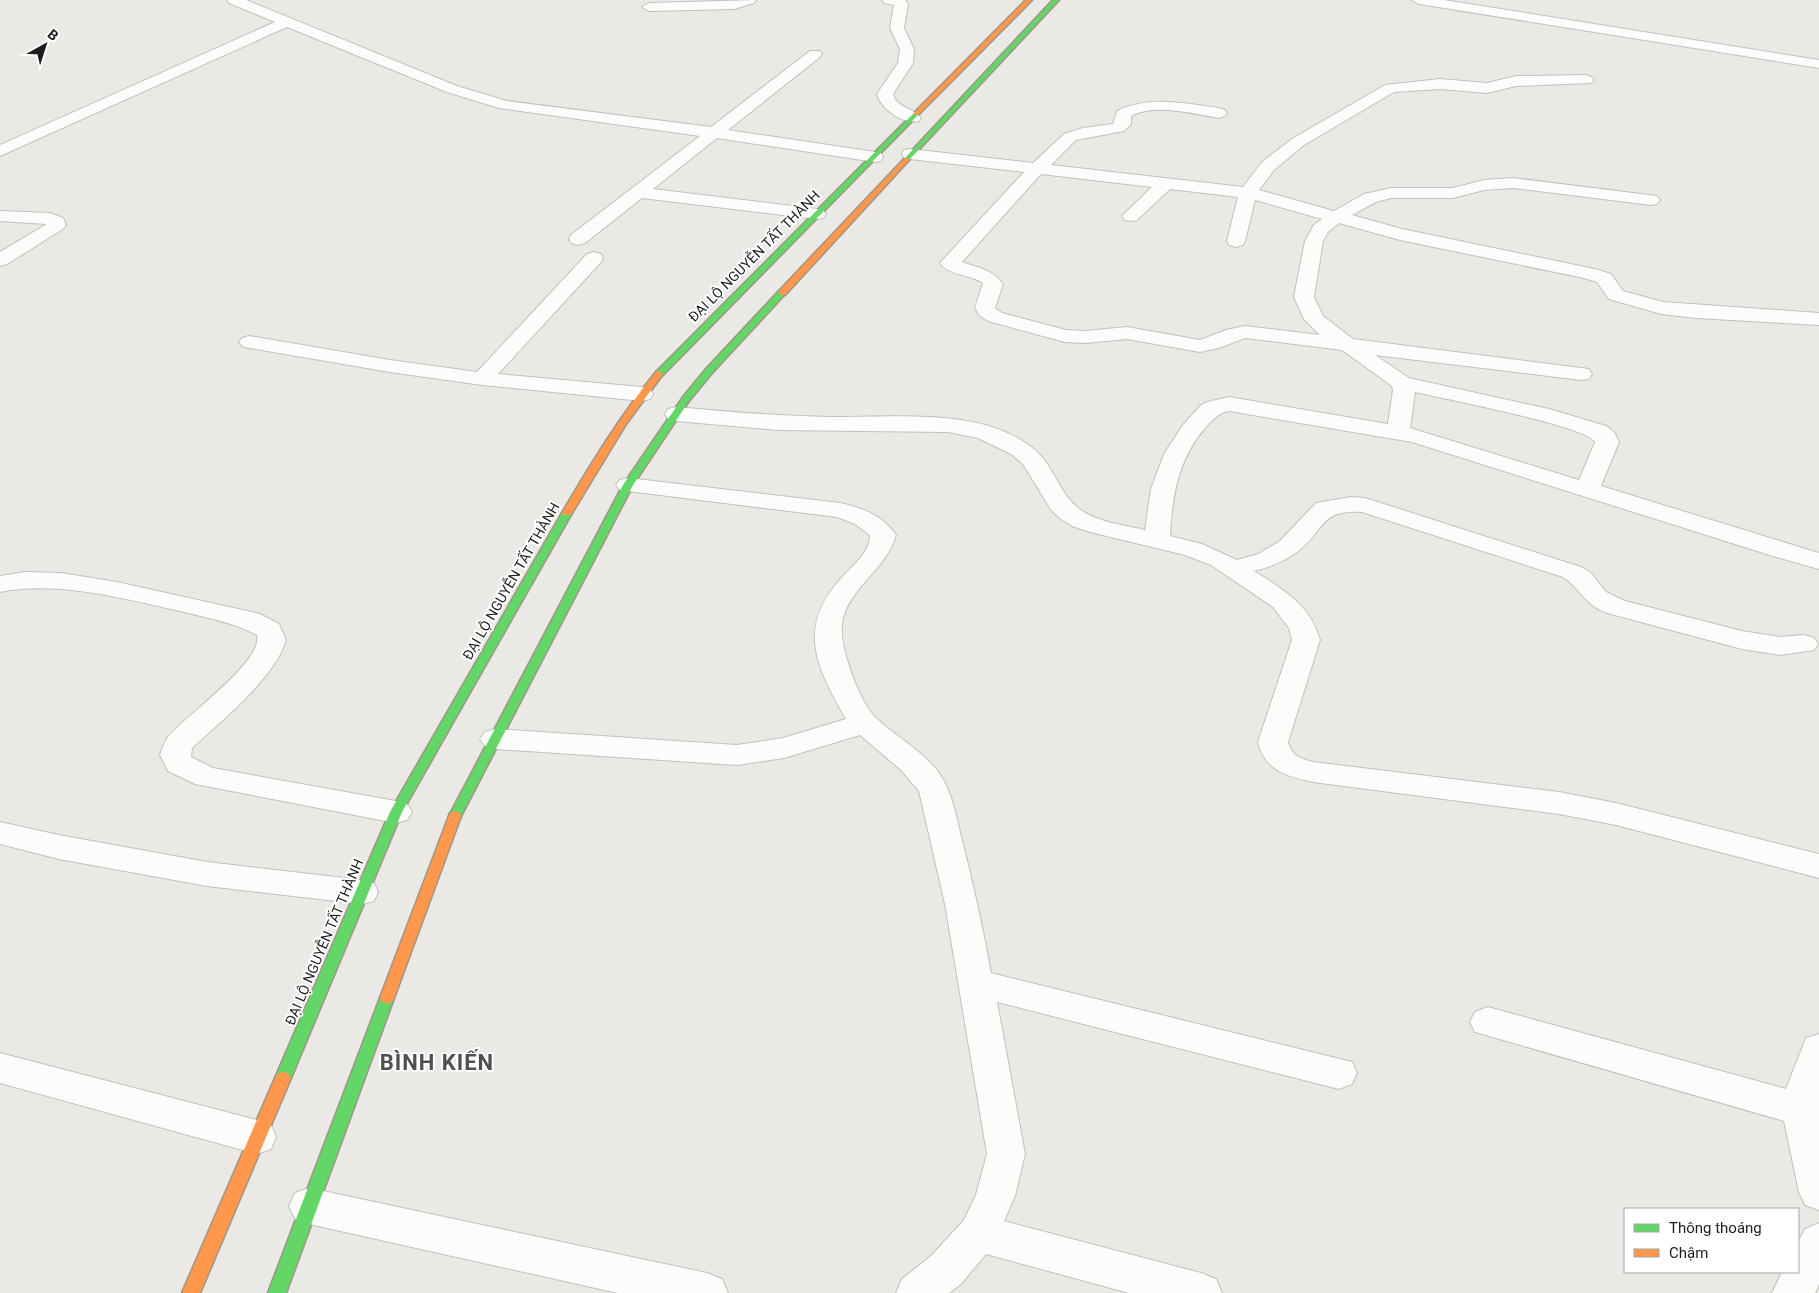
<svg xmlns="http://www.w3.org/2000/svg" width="1819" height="1293" viewBox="0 0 1819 1293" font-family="Roboto,sans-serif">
<rect width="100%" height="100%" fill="#ebe9e6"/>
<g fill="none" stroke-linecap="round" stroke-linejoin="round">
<!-- street casing -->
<g stroke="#c1c0be" stroke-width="2">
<g id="street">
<polygon points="227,0 246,0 457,86 507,101 711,127 810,51 820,51 822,54 820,57 728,130 875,152 881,153 883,157 881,161 875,162 717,138 653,189 817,209 823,210 826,214 823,218 817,219 642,198 585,243 578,245 571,243 569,239 571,235 700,136 499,108 447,92 287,27 0,156 0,145 275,22 229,3"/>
<polygon points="756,0 754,3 734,9 649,11 642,7 649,3"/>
<path d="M882 0H905L908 4 904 28 914 49 913 63 893 94C896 108 913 107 921 118L919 121C903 125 881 109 877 94L898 63 900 49 890 28 894 5 884 3Z"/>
<polygon points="1412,0 1444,0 1819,60 1819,68 1419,4"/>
<path d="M1586 75 1591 77 1594 80 1591 83 1516 86 1487 93 1440 89 1394 92 1304 145 1274 170 1259 190 1334 211 1364 194 1391 188H1453L1484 180 1513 178 1657 196 1660 200 1657 204 1651 205 1513 188 1484 190 1453 198H1391L1376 202 1352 215 1402 229 1595 269 1611 274 1623 291 1663 302 1819 313V325L1696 318 1661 314 1609 299 1597 282 1584 278 1400 240 1339 223 1328 232 1323 241 1314 297 1323 316 1353 339 1589 369 1592 374 1589 379 1581 380 1375 355 1409 378 1549 409 1606 426 1614 432 1619 442 1601 486 1819 553V569L1776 557 1412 442 1229 411C1217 413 1213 420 1205 428 1178 459 1172 497 1170 536L1202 544 1237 560 1258 554 1280 541 1316 503 1351 497 1365 498 1581 567 1591 573 1606 592 1625 601 1742 631 1780 637 1804 635 1814 638 1818 644 1814 650 1780 655 1742 649 1607 613C1583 604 1581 589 1563 577L1362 512C1319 509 1325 531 1297 552 1283 562 1270 567 1254 571 1282 589 1311 605 1320 640L1288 742C1291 755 1301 759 1313 762L1559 792 1616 803 1819 854V878L1616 825 1559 814 1313 782C1286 776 1266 772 1258 742L1292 640 1289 628 1273 607 1211 565 1185 555 1090 532 1072 526 1061 519 1052 511 1023 464 1011 454 978 438 948 432 778 430 676 421 668 419 665 414 668 409 676 407C728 412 779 416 831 417 878 417 948 412 992 427 1008 432 1030 443 1041 456 1055 472 1061 494 1078 508 1096 522 1123 525 1145 530L1151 489 1164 454 1183 425 1201 405 1207 402 1229 397 1388 424 1393 390 1392 386 1342 350 1245 338 1219 348 1200 352 1127 339 1085 343 1065 342 988 321 980 316 975 308 983 283C970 274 949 276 940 263L1024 172 910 159 904 158 902 154 904 150 910 149 1033 163 1064 134 1083 128 1113 124 1117 111C1149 95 1186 104 1219 108L1225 110 1227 113 1225 116 1219 118C1193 114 1156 103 1131 116V124L1124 131 1076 140 1051 165 1243 187 1262 162 1292 139 1385 85 1440 79 1487 83 1516 76ZM1041 174 1152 187 1122 216 1125 220 1131 221 1137 220 1170 189 1238 197 1227 241 1229 245 1236 247 1243 245 1245 241 1255 200 1322 219 1314 225 1305 241 1294 297 1304 319 1320 335 1245 326 1226 330 1200 340 1127 327 1085 331 1066 330 1002 313 995 308 1003 284C992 269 978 268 962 262ZM1415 392C1440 398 1587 426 1595 442L1579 480 1410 428Z"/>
<polygon points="0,211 50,213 63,218 66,225 63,229 7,264 0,266 0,252 47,224 0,221"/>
<polygon points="594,252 601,254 603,258 601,262 498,374 642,387 650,389 653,394 650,399 642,401 482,385 390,372 249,348 242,346 239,342 242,338 249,336 390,360 477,372 587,254"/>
<path d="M628 478 840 503C863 508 882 515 896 535 886 571 847 588 842 624 839 647 860 703 876 718 896 737 922 750 939 773 953 793 956 817 962 840 973 884 983 928 991 973L1352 1062 1357 1073 1352 1084 1339 1089 997 1002 1025 1154 1015 1196 1004 1221 1201 1273 1216 1279 1222 1293H1129L986 1254 961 1284 949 1293H896L902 1279 931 1256 964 1220 976 1195 987 1154 945 904 919 791 901 770 860 735 784 758 737 765 495 749 485 746 480 739 485 732 495 729 737 745 783 738 846 719C814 664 796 624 846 573 857 562 870 550 870 535L855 524 837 517 620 490 616 485 620 480Z"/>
<path d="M25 572 61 573 117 582 260 614 279 624 286 640C275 678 221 721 192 748L191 757 213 768 396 801 407 804 412 812 407 820 396 823 195 784 168 771 160 755C162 749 164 743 168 737 185 716 264 661 257 635 233 622 207 618 180 611 126 599 56 580 0 592V576Z"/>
<polygon points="0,822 59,835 207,862 362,880 374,883 378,892 374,901 362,904 207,886 59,859 0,844"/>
<polygon points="1488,1007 1786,1089 1806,1038 1819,1034 1819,1210 1805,1205 1799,1192 1784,1121 1475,1032 1470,1022 1475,1012"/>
<polygon points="0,1053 257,1120 271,1125 276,1137 271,1149 257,1154 0,1083"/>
<polygon points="309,1188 707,1273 722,1279 728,1293 618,1293 309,1224 295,1219 289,1206 295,1193"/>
<polygon points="1819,1223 1819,1284 1815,1293 1772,1293 1782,1272 1798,1272 1798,1242 1805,1229"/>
</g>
</g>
<!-- fast casing -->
<g stroke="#9f9685" stroke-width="3">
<g id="fast">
<polygon points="1053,0 1059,0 909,160 905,160 905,158"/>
<polygon points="914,113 919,114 662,376 656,376 656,372"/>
<polygon points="779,291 786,293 712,373 689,401 633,485 461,816 460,819 450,819 449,816 623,485 683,397 706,369"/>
<polygon points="567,510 572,513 402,812 291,1078 288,1083 283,1084 278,1083 275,1078 390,812 562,513"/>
<polygon points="387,992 392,994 394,998 286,1293 268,1293 380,998 382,994"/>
</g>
</g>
<!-- slow casing -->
<g stroke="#9f9685" stroke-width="3">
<g id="slow">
<polygon points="1026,0 1032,0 918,115 914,115 914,113"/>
<polygon points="905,158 910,159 785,295 779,295 779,291"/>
<path d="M659 371 663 374 626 424 572 513 571 515H563L562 513C591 464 620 416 656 372Z"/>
<polygon points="455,811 460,813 461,816 394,998 392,1002 387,1004 382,1002 380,998 449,816 450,813"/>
<polygon points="283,1072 288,1073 291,1078 200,1293 182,1293 275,1078 278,1073"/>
</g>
</g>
<!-- street -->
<use href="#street" fill="#fcfcfb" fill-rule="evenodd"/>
<!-- fast -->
<use href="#fast" fill="#63d668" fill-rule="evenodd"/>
<!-- slow -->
<use href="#slow" fill="#ff974d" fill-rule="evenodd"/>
</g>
<g text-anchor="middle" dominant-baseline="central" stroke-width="4" stroke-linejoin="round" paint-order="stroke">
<!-- street labels -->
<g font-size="14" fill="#1d1d1d" stroke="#fff">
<text transform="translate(754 256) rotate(-45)">ĐẠI LỘ NGUYỄN TẤT THÀNH</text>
<text transform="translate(511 581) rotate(-60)">ĐẠI LỘ NGUYỄN TẤT THÀNH</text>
<text transform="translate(324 942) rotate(-67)">ĐẠI LỘ NGUYỄN TẤT THÀNH</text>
</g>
<!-- near-district labels -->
<g font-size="22" font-weight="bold" letter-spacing="1" fill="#505050" stroke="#fff">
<text x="437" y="1062">BÌNH KIẾN</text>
</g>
</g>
<!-- legend -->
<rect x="1624" y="1208" width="175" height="65" fill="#ffffff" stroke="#a5a5a5"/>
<rect x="1634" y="1224" width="25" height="8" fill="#63d668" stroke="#a5a5a5"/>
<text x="1669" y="1233" font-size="15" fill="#1d1d1d">Thông thoáng</text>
<rect x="1634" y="1249" width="25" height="8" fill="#ff974d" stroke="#a5a5a5"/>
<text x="1669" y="1258" font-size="15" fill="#1d1d1d">Chậm</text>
<!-- north arrow -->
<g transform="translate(45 45) rotate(39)" stroke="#ffffff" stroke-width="4" paint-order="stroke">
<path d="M0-4L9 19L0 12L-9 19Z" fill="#1d1d1d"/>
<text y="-8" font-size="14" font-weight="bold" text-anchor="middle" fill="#1d1d1d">B</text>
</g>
</svg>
